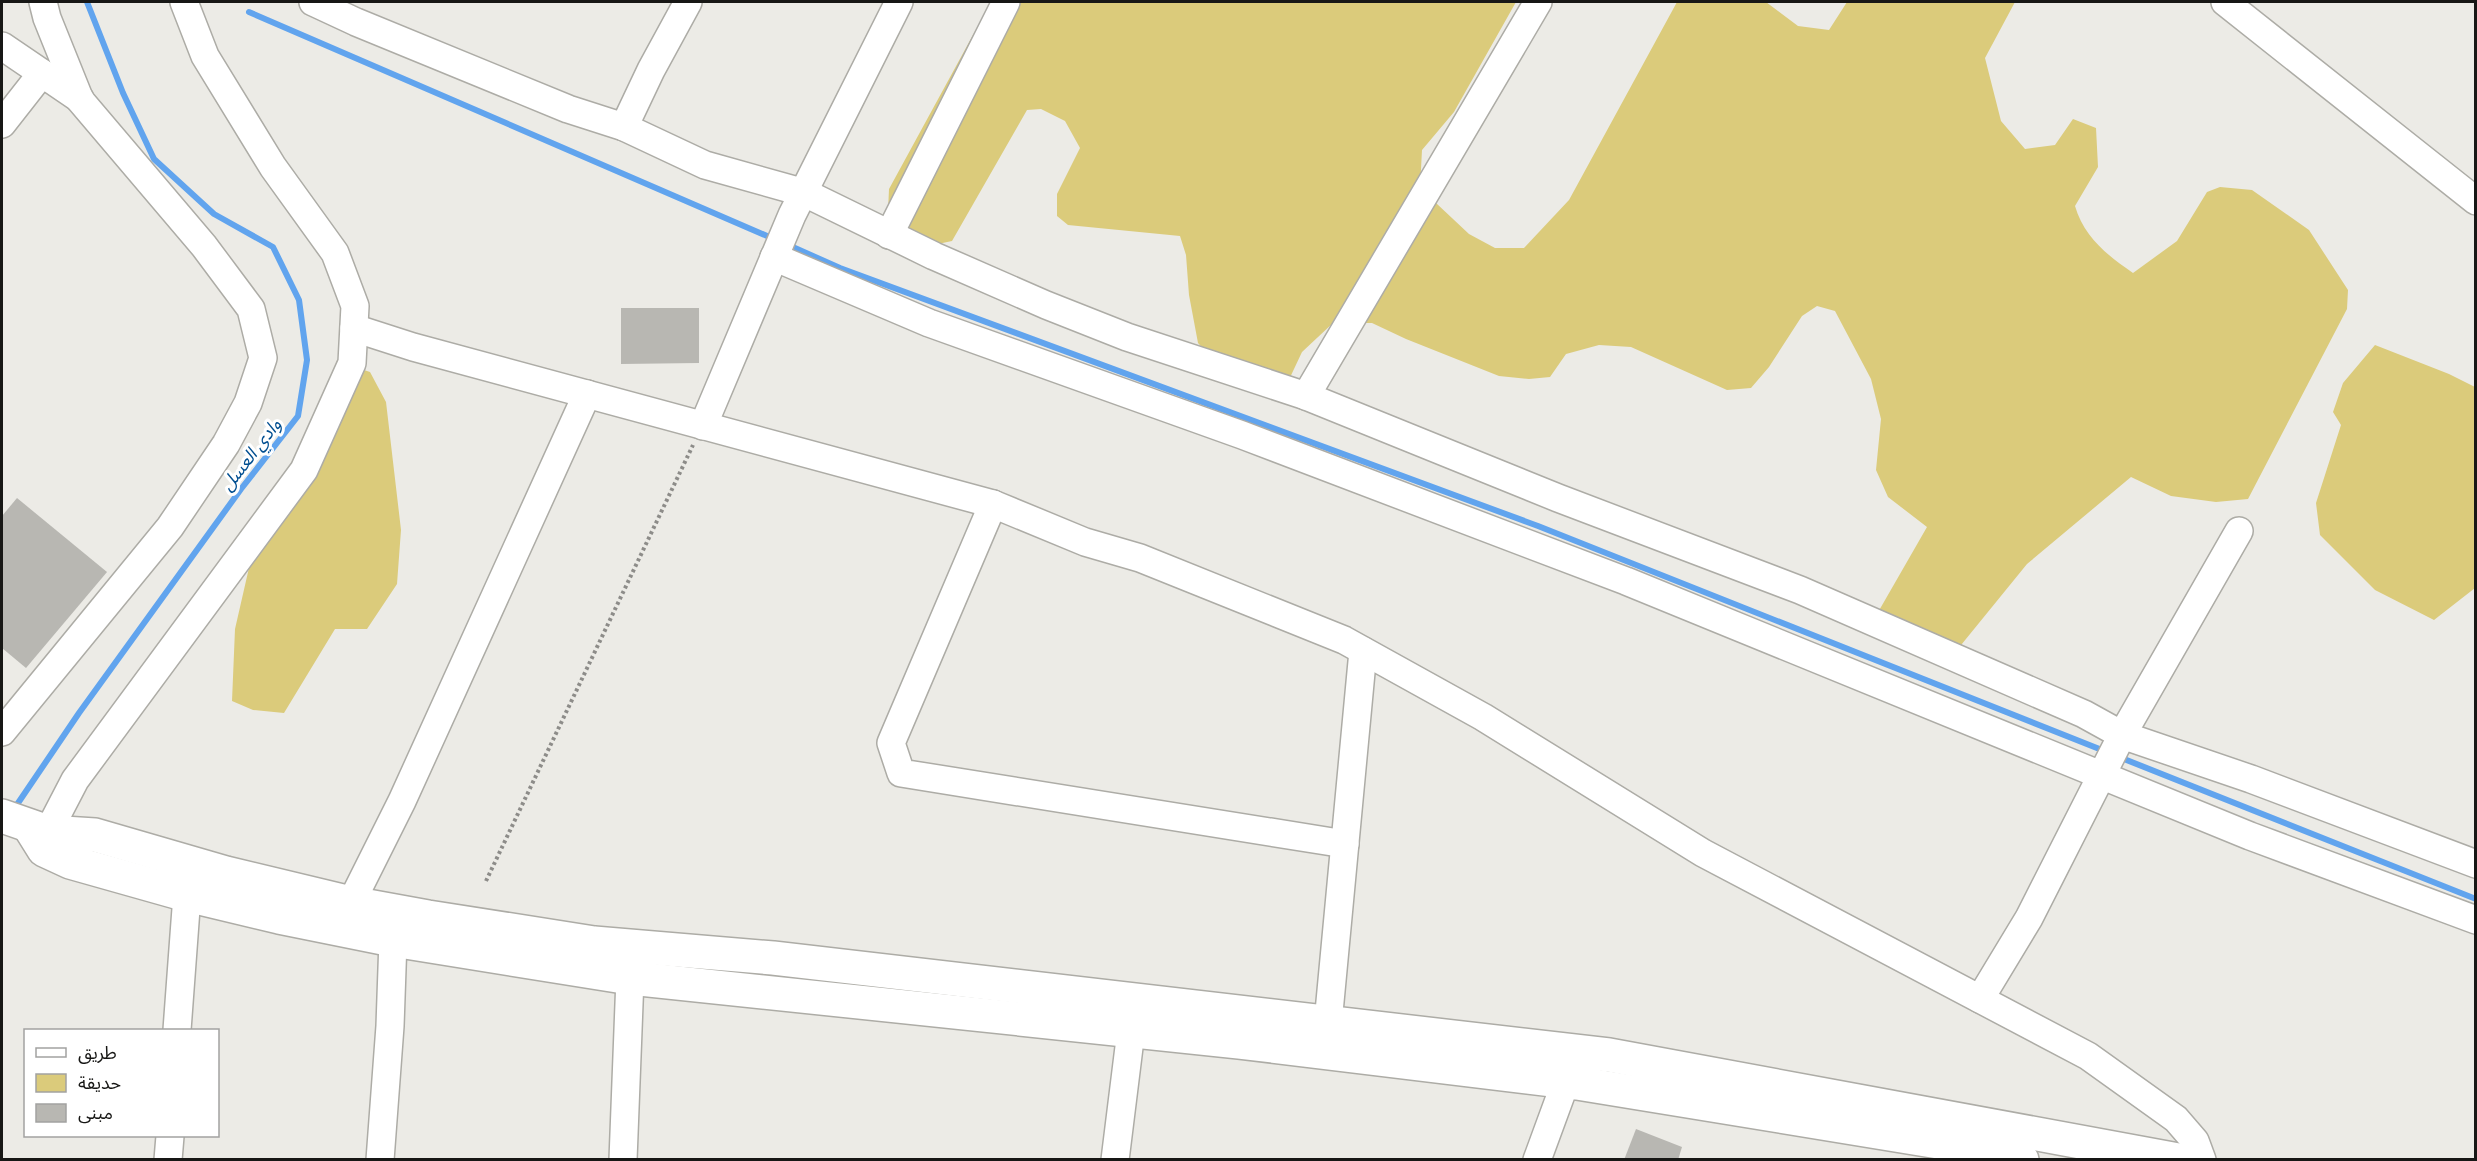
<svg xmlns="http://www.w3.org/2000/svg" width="2477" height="1161" viewBox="0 0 2477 1161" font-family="Ubuntu,'Noto Sans Arabic',sans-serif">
<rect width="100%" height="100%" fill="#ecebe6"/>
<!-- green -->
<g fill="#dbcb7b">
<path d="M991 2H1516L1454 112 1422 150 1420 188 1469 234 1495 248H1524L1569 200 1677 2H1766L1798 26 1829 30 1847 2H2015L1985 58 2001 121 2025 149 2055 145 2073 119 2096 128 2098 167 2075 206C2084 237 2107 255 2133 273L2177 241 2207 192 2220 187 2252 190 2309 230 2348 290 2347 309 2248 499 2216 502 2171 496 2131 477 2027 564 1957 650 1877 614 1927 527 1888 497 1876 470 1881 419 1871 379 1835 311 1817 306 1802 316 1769 367 1751 388 1727 390 1631 347 1599 345 1566 354 1550 377 1529 379 1499 376 1406 339 1372 323H1333L1302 352 1286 386 1212 359 1198 343 1189 295 1186 255 1180 236 1068 225 1057 216V194L1080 148 1065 121 1041 109 1027 110 952 241 933 245 896 231 888 211 889 189Z"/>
<polygon points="2375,345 2449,374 2475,387 2475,588 2434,620 2375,590 2320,535 2316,503 2341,425 2333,412 2343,383"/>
<polygon points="361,369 370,372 386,402 401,530 397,584 367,629 335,629 284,713 253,710 232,701 235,629 251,559"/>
</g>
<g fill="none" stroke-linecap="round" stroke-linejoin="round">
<!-- stream -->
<g stroke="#61a4ee" stroke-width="6">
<polyline points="249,12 774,239"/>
<polyline points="786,244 840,268 1538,526 2107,752"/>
<polyline points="2119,757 2476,899"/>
<polyline points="14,809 79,713 241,489 298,416 307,360 299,300 273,247 214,214 154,159 123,93 87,2"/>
</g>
</g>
<!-- building -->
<g fill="#b8b7b2">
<polygon points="621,308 699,308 699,363 621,364"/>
<polygon points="17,498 107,572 26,668 2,648 2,516"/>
<polygon points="1636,1129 1682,1147 1678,1160 1624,1160"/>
</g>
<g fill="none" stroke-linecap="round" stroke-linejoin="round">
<!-- minor casing -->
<g stroke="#adaca6" stroke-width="30">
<g id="minor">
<polyline points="313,2 356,22 568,109 624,127 705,165 805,193 934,256 1046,305 1127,337 1306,396 1558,498 1800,590 2084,714 2122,735 2251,779 2476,864"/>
<polyline points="2225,2 2476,201"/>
<polyline points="2,46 80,99"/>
<polyline points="2,124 42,73"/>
<polyline points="624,127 651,70 688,2"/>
<polyline points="889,235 1006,2"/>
<polyline points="774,257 929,323 1242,435 1626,581 2250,836 2476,920"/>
<polyline points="354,328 413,347 993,504 1085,542 1140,558 1344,640 1483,717 1703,853 2088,1056 2176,1119 2195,1141 2202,1160"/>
<polyline points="1306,396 1538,2"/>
<polyline points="703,426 792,215 899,2"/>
<polyline points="993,504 891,743 901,773 1345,844"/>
<polyline points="2,732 170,527 226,444 248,403 263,358 251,309 204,246 80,100 47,18 43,2"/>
<polyline points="44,850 48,832 75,780 304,470 352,363 355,306 335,253 273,167 205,56 184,2"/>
<polyline points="351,903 402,801 587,394"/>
<polyline points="1980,999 2029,918 2122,735 2239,531"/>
<polyline points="1328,1023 1363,651"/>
<polyline points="177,1030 187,895"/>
<polyline points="168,1160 170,1136"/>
<polyline points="380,1160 390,1026 393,940"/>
<polyline points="623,1160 630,978"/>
<polyline points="1115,1160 1131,1031"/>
<polyline points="1537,1160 1566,1081"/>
</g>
</g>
<!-- major casing -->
<g stroke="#adaca6" stroke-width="36">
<g id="major">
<polyline points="2,816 48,832 95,835 226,873 351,903 428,917 594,943 773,958 1609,1055 2178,1160"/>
<polyline points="29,826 44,850 70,862 187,895 279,917 393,940 630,978 1239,1042 1577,1083 1963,1146 2022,1160"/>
</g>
</g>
<!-- path -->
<polyline stroke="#8d8c89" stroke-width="4" stroke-dasharray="3 3" stroke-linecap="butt" points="486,881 693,445"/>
<!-- minor -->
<use href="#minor" stroke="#fff" stroke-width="27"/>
<!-- major -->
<use href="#major" stroke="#fff" stroke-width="33"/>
</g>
<g text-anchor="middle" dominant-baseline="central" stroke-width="6" stroke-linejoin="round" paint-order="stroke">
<!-- water labels -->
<g font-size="18" font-style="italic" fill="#004e90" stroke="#fff">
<text transform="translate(250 454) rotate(-52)">وادي العسل</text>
</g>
</g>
<!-- border -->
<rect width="2477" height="1161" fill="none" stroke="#171715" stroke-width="6"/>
<!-- legend -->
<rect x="24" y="1029" width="195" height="108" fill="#ffffff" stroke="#a2a2a1" stroke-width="1.5"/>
<rect x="36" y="1048" width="30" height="9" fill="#ffffff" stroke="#a2a2a1" stroke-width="1.5"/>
<text x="78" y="1059" font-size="18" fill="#171715">طريق</text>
<rect x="36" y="1074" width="30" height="18" fill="#dbcb7b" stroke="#a2a2a1" stroke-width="1.5"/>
<text x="78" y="1089" font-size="18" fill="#171715">حديقة</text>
<rect x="36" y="1104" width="30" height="18" fill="#b8b7b2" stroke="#a2a2a1" stroke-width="1.5"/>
<text x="78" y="1119" font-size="18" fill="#171715">مبنى</text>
</svg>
